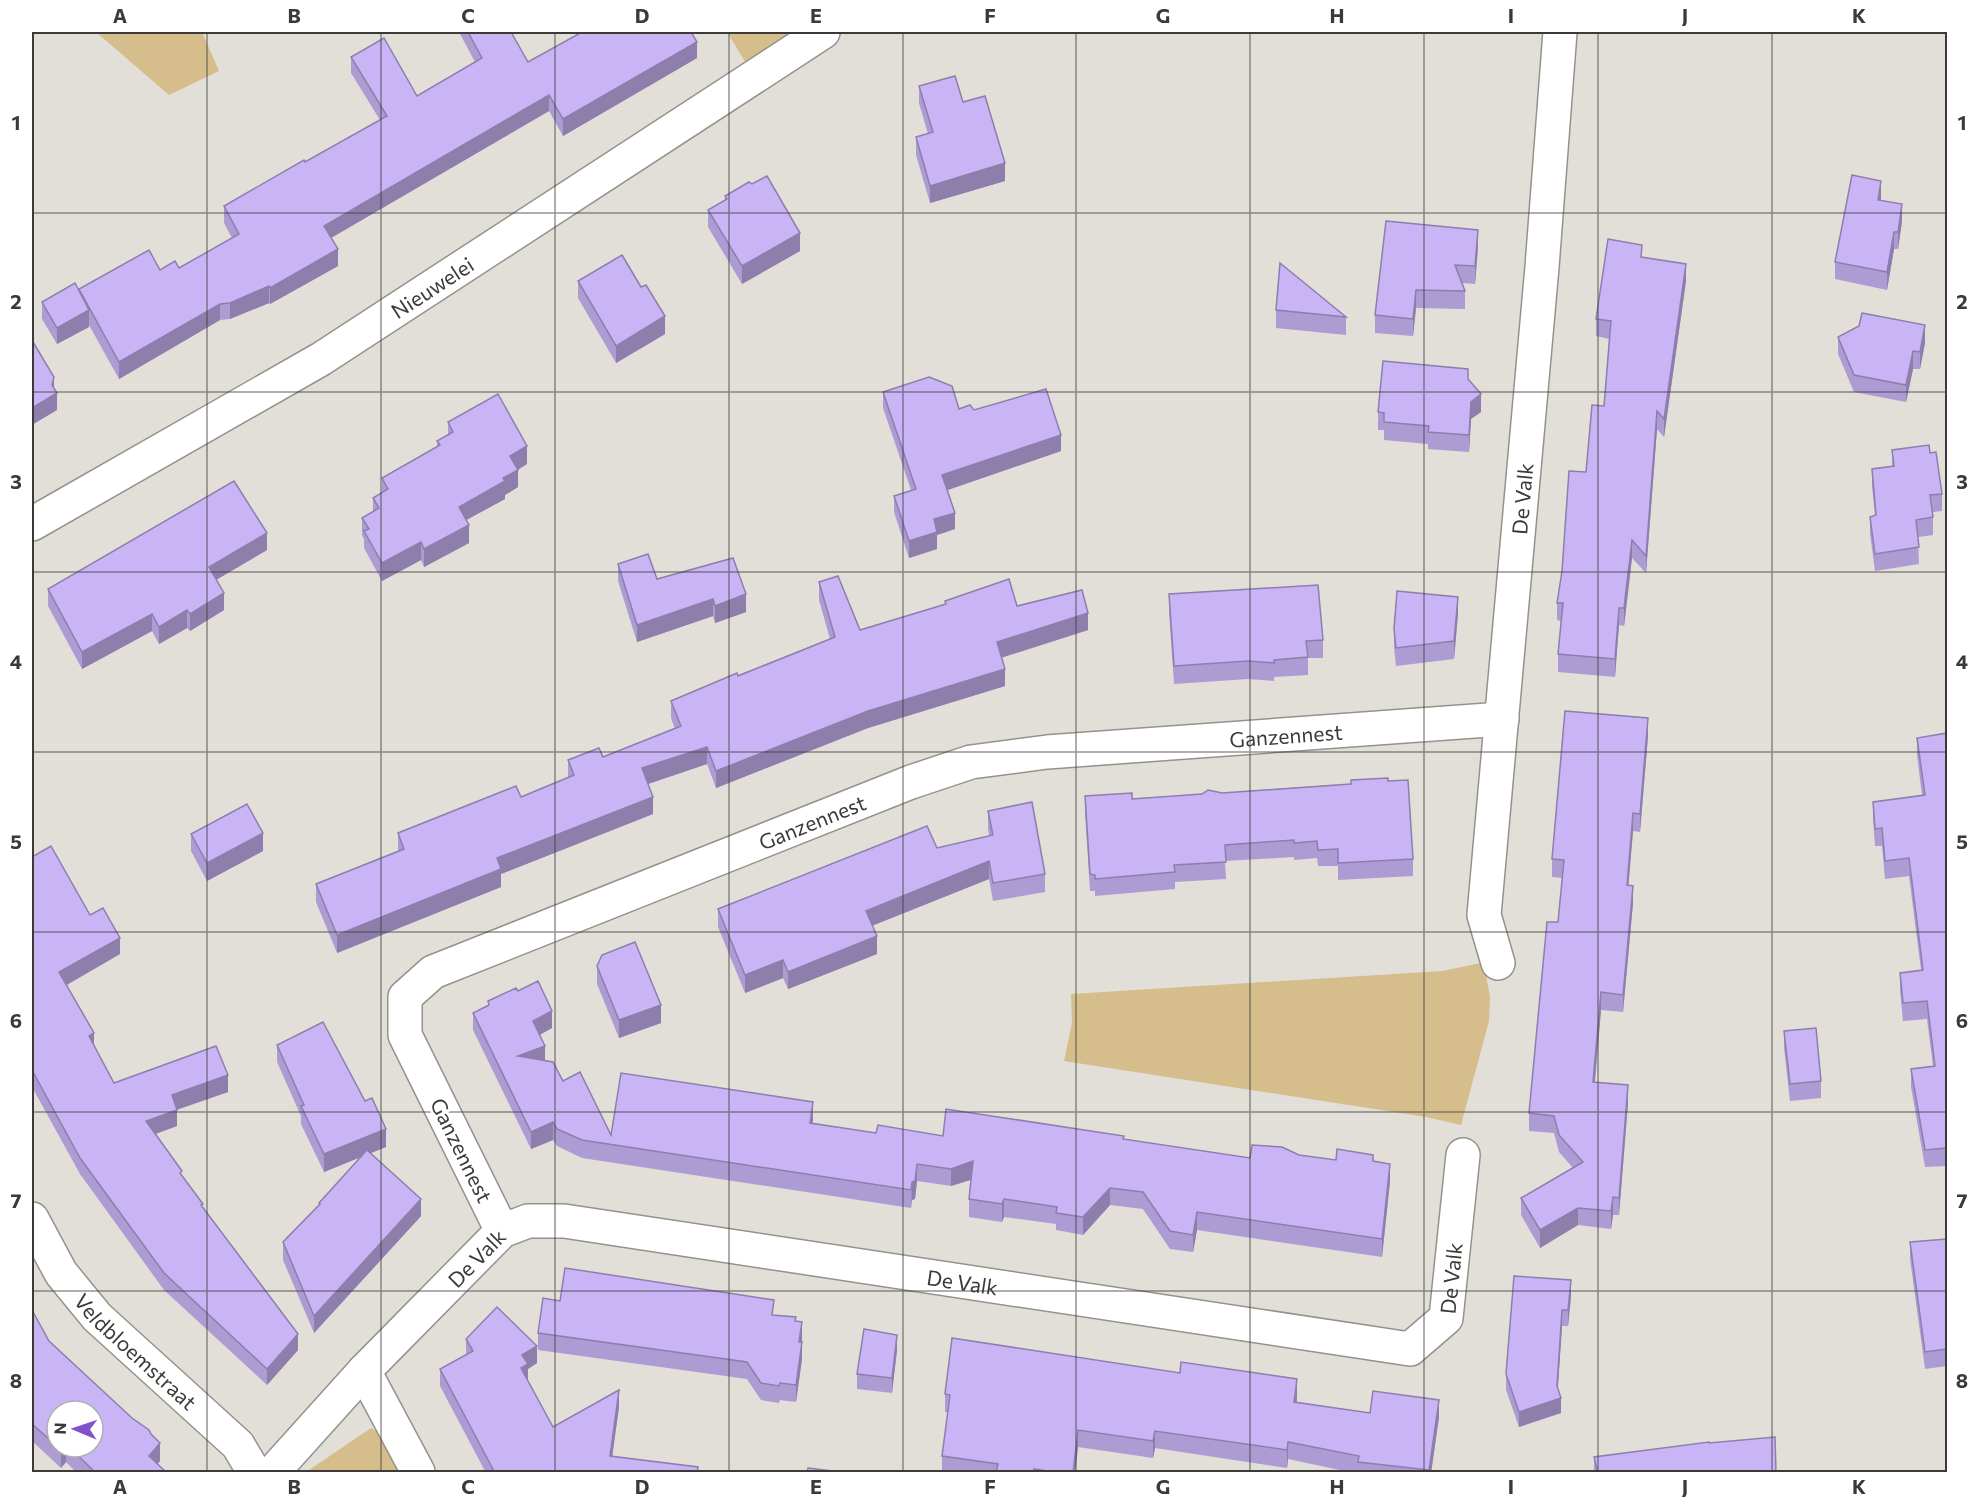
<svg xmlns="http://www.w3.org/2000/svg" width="1979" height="1504" viewBox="0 0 1979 1504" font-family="Commissioner,sans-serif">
<rect width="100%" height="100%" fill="#e2dfd9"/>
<!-- green -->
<g fill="#d5bd8c">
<polygon points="96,32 202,32 219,71 169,95"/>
<polygon points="727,32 824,32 757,81"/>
<polygon points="1481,963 1485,969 1490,997 1489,1021 1461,1125 1426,1117 1064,1061 1072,1023 1071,994 1442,971"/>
<polygon points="371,1428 383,1435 401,1472 306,1472"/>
</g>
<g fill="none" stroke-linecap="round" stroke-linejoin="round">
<!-- minor casing -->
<g stroke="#95928c" stroke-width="36">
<g id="minor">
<path id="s1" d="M32 524 321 359 823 32"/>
<path id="s2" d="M1498 963 1484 915 1542 267 1560 32"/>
<path id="s3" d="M32 1219 61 1273 97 1317 238 1445 254 1472"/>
<path id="s4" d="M502 1231 405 1035V997L433 972 911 782 971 762 1047 752 1502 719"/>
<polyline points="273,1472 364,1371"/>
<path id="s5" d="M418 1472 364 1371 502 1231 528 1221H564L1410 1349 1446 1318 1463 1155"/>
</g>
</g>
<!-- minor -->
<use href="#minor" stroke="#fff" stroke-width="33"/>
</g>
<!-- wall -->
<g fill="#ad9bd4" fill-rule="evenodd">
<polygon points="459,32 511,32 528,62 697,58 563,136 549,111 331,238 338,266 270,304 269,303 230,319 220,320 119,379 89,325 89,327 57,344 42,319 42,302 79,290 160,270 179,268 232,238 224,223 224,206 305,162 380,120 351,73 351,57 417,96 475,62"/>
<polygon points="919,86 963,102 1005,181 930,203 916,155 916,137 928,134 919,103"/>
<polygon points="752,184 800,251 742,284 708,227 708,210 725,200 725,196"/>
<polygon points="1881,200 1902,221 1898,249 1894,249 1887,290 1835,279 1835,262"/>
<polygon points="1478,247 1475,284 1462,283 1465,291 1465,309 1416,308 1413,336 1375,333 1375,315"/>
<polygon points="1642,257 1686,281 1664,437 1657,429 1646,573 1632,558 1624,626 1619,625 1615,677 1558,672 1558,654 1561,621 1557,620 1557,603 1586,472 1604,406 1609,339 1596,336 1596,319"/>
<polygon points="578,281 665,334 616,363 578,298"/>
<polygon points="1276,310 1346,317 1346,335 1276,328"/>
<polygon points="1838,337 1925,343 1920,369 1913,369 1906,402 1854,392 1838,354"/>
<polygon points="1468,380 1481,412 1471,419 1469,452 1428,449 1428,444 1384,440 1384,430 1378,430 1378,412"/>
<polygon points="883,392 959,409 974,410 1061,451 947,490 955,529 937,535 937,549 909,558 894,512 894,496 911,490 883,408"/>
<polygon points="448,422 527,464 518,470 518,487 505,495 505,499 466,520 469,543 424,567 421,560 382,581 364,548 364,539 362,535 362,518 373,512 373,498 382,493 382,478 437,447 437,441 448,435"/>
<polygon points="1892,450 1930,453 1942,494 1942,511 1933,512 1933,535 1918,537 1919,564 1875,571 1870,534 1870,517 1875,516 1872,486 1872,469 1892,466"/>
<polygon points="267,550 216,580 224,610 190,631 187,628 159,644 152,631 82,669 48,606 48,589"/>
<polygon points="618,564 657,579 746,612 715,623 713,616 637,642 618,581"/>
<polygon points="819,582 860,630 945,604 945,601 1017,606 1088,630 1001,658 1005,686 868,728 716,788 707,764 648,784 653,814 501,874 501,887 337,953 316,902 316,884 398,851 398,833 521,797 568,778 568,760 603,757 675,729 671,718 671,701 830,639 819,600"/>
<polygon points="1169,594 1323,640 1323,658 1308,658 1308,675 1274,677 1274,681 1248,679 1174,684 1169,612"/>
<polygon points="1458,614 1454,659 1396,666 1394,647 1394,629"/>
<polygon points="1947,733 1947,1166 1925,1167 1911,1087 1911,1069 1933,1066 1927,1019 1903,1021 1900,990 1900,973 1921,970 1909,876 1885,879 1882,846 1875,846 1873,819 1873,802 1922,795 1917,755 1917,738"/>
<polygon points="1648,736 1640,832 1633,831 1628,885 1633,903 1623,1012 1601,1010 1595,1082 1628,1103 1619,1215 1613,1215 1611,1229 1578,1225 1540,1248 1521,1215 1521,1198 1573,1168 1559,1152 1554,1133 1529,1131 1529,1113 1558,922 1563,878 1552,877 1552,859"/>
<polygon points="1388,781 1413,859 1413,876 1338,880 1338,866 1318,866 1317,858 1294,860 1294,857 1225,861 1226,879 1175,882 1175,889 1095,896 1095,891 1090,891 1085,813 1085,796 1132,799"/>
<polygon points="988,811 1045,874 1045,892 993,901 989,879 872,926 877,954 788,989 783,978 745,993 718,927 718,909 937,848 989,836 988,829"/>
<polygon points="191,834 263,851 207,881 191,851"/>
<polygon points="32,857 90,915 120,954 67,985 94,1047 114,1083 228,1092 177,1110 177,1126 156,1134 182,1176 298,1350 267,1385 164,1290 80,1174 32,1087"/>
<polygon points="597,966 661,1023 619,1038 597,984"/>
<polygon points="518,991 552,1028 540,1035 545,1061 611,1135 813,1120 813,1124 876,1133 943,1136 1124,1139 1250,1158 1299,1155 1336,1160 1373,1161 1390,1181 1382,1257 1197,1230 1193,1252 1170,1249 1143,1209 1110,1205 1083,1235 1056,1230 1056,1224 1004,1217 1002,1222 969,1217 969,1199 971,1180 951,1186 917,1181 915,1199 912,1200 911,1208 582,1158 557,1146 553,1140 531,1149 473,1030 473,1013 488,1006 488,1001"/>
<polygon points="1784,1031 1821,1081 1821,1098 1790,1101 1784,1048"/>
<polygon points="277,1045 386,1147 370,1153 421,1216 314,1333 283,1260 283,1242 319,1205 319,1203 360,1157 324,1172 301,1124 301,1116 277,1062"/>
<polygon points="1947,1239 1947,1366 1925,1369 1910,1259 1910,1242"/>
<polygon points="1571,1296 1568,1326 1562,1326 1558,1388 1561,1413 1519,1427 1506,1390 1506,1374"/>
<polygon points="560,1301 774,1315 796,1321 802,1339 802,1359 796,1402 780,1400 779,1403 761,1400 747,1379 538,1350 538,1333"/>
<path d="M32 1310 49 1341 160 1461 157 1464 167 1473H77L66 1462 61 1468 32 1441ZM57 1411 93 1447H57Z"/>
<polygon points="466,1339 537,1363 528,1369 528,1381 553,1427 619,1407 612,1456 698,1473 486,1473 440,1386 440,1369 466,1355"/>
<polygon points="897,1350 892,1393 857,1389 857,1374"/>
<polygon points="945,1394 1297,1396 1297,1402 1370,1413 1439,1417 1431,1473 1354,1473 1288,1459 1287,1468 1155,1448 1153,1458 1078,1447 1075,1473 942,1473 942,1456 948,1412 945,1412"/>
<polygon points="1709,1443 1776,1473 1594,1473 1594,1457"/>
</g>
<!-- shaded-wall -->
<g fill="#8d7eac">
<polygon points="697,42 697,58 563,136 563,119"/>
<polygon points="549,95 549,111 324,242 324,226"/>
<polygon points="1005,163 1005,181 930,203 930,186"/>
<polygon points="1881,181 1881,199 1878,217 1878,200"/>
<polygon points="1902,204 1902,221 1898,249 1898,232"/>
<polygon points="1478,230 1478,247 1475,284 1475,266"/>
<polygon points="1894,232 1894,249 1887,290 1887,272"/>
<polygon points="800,233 800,251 742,284 742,266"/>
<polygon points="338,249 338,266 270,304 270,288"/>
<polygon points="1686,264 1686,281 1664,437 1664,419"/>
<polygon points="269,286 269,303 230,319 230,303"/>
<polygon points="1416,290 1416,308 1413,336 1413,319"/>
<polygon points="220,304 220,320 119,379 119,362"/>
<polygon points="89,310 89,327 57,344 57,328"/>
<polygon points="665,316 665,334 616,363 616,346"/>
<polygon points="1925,325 1925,343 1920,369 1920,352"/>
<polygon points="1913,351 1913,369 1906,402 1906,385"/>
<polygon points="54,377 54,395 57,393 57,410 32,425 32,408 52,385"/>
<polygon points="1481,394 1481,412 1471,419 1469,452 1469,435 1471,402"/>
<polygon points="1657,411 1657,429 1646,573 1646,556"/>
<polygon points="1061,435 1061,451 942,492 942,475"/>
<polygon points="527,446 527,464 510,474 510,456"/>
<polygon points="518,470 518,487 505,495 505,499 459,524 459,507 503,478"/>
<polygon points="955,513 955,529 937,535 937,549 909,558 909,541 934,519"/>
<polygon points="469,525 469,543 424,567 424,549"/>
<polygon points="267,533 267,550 209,584 209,567"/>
<polygon points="1632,540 1632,558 1624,626 1624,608"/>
<polygon points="421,542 421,560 382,581 382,563"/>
<polygon points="224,593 224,610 190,631 190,614"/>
<polygon points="746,594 746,612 715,623 715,606"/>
<polygon points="1458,597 1458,614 1454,659 1454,641"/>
<polygon points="713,599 713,616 637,642 637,625"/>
<polygon points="1619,608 1619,625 1615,677 1615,659"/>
<polygon points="187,610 187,628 159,644 159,627"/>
<polygon points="1088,613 1088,630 997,659 997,642"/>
<polygon points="152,614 152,631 82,669 82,652"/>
<polygon points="1005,669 1005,686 868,728 716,788 716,771 868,711"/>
<polygon points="34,680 34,696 32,698 32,681"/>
<polygon points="1648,718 1648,736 1640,832 1640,814"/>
<polygon points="707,747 707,764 642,786 642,768"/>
<polygon points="653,797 653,814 501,874 501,887 337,953 337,935 497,858"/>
<polygon points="1633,813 1633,831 1627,903 1627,885"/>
<polygon points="263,833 263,851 207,881 207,863"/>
<polygon points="989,861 989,879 866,928 866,911"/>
<polygon points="1633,886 1633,903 1623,1012 1623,995"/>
<polygon points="877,936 877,954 788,989 788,972"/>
<polygon points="120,938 120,954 59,989 59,972"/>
<polygon points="783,960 783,978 745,993 745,975"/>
<polygon points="1601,992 1601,1010 1593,1100 1593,1082"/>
<polygon points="661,1005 661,1023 619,1038 619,1020"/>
<polygon points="552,1011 552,1028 533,1038 533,1021"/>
<polygon points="94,1033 94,1049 89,1036"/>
<polygon points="545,1046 545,1064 518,1056"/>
<polygon points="228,1075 228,1092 172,1111 172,1095"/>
<polygon points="1628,1085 1628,1103 1619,1215 1619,1198"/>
<polygon points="813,1102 813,1120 810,1141 810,1123"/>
<polygon points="177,1110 177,1126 146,1137 146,1121"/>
<polygon points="553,1122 553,1140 531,1149 531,1132"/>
<polygon points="386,1129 386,1147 324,1172 324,1154"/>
<polygon points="973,1161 973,1179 951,1186 951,1169"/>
<polygon points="917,1164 917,1181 915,1199 912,1200 911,1208 912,1182"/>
<polygon points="1390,1164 1390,1181 1382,1257 1382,1239"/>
<polygon points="1110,1188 1110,1205 1083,1235 1083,1217"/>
<polygon points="1613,1197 1613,1215 1611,1229 1611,1211"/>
<polygon points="421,1199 421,1216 314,1333 314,1316"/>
<polygon points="1004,1199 1004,1217 1002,1222 1002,1204"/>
<polygon points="1578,1208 1578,1225 1540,1248 1540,1230"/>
<polygon points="1197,1212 1197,1230 1193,1252 1193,1235"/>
<polygon points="1571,1280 1571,1296 1568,1326 1568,1310"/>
<polygon points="1562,1310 1562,1326 1557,1399 1561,1398 1561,1413 1519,1427 1519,1412 1557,1386"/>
<polygon points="802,1322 802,1339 799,1359 799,1342"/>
<polygon points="298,1334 298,1350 267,1385 267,1369"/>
<polygon points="897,1335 897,1350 892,1393 892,1378"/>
<polygon points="802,1342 802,1359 796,1402 796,1385"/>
<polygon points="537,1346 537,1363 528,1369 528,1382 521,1368 522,1355"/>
<polygon points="1297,1379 1297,1396 1294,1419 1294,1402"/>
<polygon points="619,1390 619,1407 610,1473 610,1456"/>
<polygon points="1439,1400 1439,1417 1431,1473 1429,1473"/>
<polygon points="1078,1430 1078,1447 1075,1473 1073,1473"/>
<polygon points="1155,1431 1155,1448 1153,1458 1153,1441"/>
<polygon points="1288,1442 1288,1459 1287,1468 1287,1450"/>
<polygon points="160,1443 160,1461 150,1473 149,1456"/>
<polygon points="64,1447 66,1447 66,1462 61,1468 61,1450"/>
</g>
<!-- building -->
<g fill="#c9b4f6" stroke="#8d7eac" stroke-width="1.5">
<polygon points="468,32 511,32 528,62 582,32 691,32 697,42 563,119 549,95 324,226 338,249 270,288 269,286 230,303 220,304 119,362 79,289 149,250 160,270 175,261 179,268 239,234 224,206 304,160 305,162 387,116 351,57 384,38 417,96 482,58"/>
<polygon points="955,76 963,102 985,96 1005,163 930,186 916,137 933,132 919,86"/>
<polygon points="1852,175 1881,181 1878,200 1902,204 1898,232 1894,232 1887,272 1835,262"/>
<polygon points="767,176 800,233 742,266 708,210 727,199 725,196 749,182 752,184"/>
<polygon points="1386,221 1478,230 1475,266 1455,265 1465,291 1416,290 1413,319 1375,315"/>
<polygon points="1608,239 1642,245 1641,257 1686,264 1664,419 1657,411 1646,556 1632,540 1624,608 1619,608 1615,659 1558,654 1563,603 1557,603 1562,571 1569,471 1586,472 1592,405 1604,406 1611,321 1596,319"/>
<polygon points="622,255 641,287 646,285 665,316 616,346 578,281"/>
<polygon points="1280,263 1346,317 1276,310"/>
<polygon points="75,283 89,310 57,328 42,302"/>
<polygon points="1862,313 1925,325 1920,352 1913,351 1906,385 1854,375 1838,337 1859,326"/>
<polygon points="33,342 54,377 52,385 57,393 32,408 32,343"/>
<polygon points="1383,361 1468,369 1468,379 1481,394 1471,402 1469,435 1428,432 1429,426 1384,422 1384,413 1378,412"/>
<polygon points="929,377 952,386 959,409 970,405 974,410 1046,389 1061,435 942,475 955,513 934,519 937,532 909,541 894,496 916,489 883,392"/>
<polygon points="498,394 527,446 510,456 518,470 503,478 505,481 459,507 469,525 424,549 421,542 382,563 364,531 369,529 362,518 379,508 373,498 388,489 382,478 440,445 437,441 453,432 448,422"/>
<polygon points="1929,445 1930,453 1936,452 1942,494 1930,495 1933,517 1916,520 1919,547 1875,554 1870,517 1876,515 1872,469 1894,466 1892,450"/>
<polygon points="234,481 267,533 209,567 224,593 190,614 187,610 159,627 152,614 82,652 48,589"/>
<polygon points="648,554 657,579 733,558 746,594 715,606 713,599 637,625 618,564"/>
<polygon points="838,576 860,630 946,604 945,601 1009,579 1017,606 1082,590 1088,613 997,642 1005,669 868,711 716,771 707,747 642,768 653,797 497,858 501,869 337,935 316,884 404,849 398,833 516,786 521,797 574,775 568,760 599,748 603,757 681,726 671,701 737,673 738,676 835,637 819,582"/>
<polygon points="1318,585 1323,640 1306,641 1308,657 1274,660 1274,663 1248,661 1174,666 1169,594"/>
<polygon points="1397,591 1458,597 1454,641 1396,648 1394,629"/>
<polygon points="1565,711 1648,718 1640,814 1633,813 1627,885 1633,886 1623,995 1601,992 1593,1082 1628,1085 1619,1198 1613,1197 1611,1211 1578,1208 1540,1230 1521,1198 1583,1162 1559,1135 1554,1116 1529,1113 1547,922 1558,922 1564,860 1552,859"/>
<polygon points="1947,733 1947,1148 1925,1150 1911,1069 1935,1066 1927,1001 1903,1003 1900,973 1923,970 1909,858 1885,861 1882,828 1875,829 1873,802 1925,795 1917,738"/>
<polygon points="1388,778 1388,781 1408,780 1413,859 1338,863 1338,849 1318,850 1317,841 1294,843 1294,840 1225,845 1226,862 1174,865 1175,872 1095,879 1095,875 1090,874 1085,796 1132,793 1132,799 1202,794 1208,790 1222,793 1351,784 1351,780"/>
<polygon points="1032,802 1045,874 993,883 989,861 866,911 877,936 788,972 783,960 745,975 718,909 927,826 937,848 993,835 988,811"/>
<polygon points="247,804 263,833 207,863 191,834"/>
<polygon points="51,846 90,915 103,908 120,938 59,972 94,1033 89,1036 114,1083 216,1046 228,1075 172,1095 177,1110 146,1121 182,1171 180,1173 203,1204 201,1205 298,1334 267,1369 164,1273 80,1158 32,1070 32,857"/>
<polygon points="635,942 661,1005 619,1020 597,966 602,955"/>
<polygon points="538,981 552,1011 533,1021 545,1046 518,1056 553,1062 563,1081 580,1072 611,1135 621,1073 813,1102 810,1123 876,1133 878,1125 943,1136 946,1109 1124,1136 1123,1139 1250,1158 1252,1145 1282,1147 1299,1155 1336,1160 1337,1149 1373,1155 1373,1161 1390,1164 1382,1239 1197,1212 1193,1235 1170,1231 1143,1192 1110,1188 1083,1217 1056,1213 1057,1207 1004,1199 1002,1204 969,1199 973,1161 951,1169 917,1164 915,1181 912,1182 911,1190 582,1140 557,1129 553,1122 531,1132 473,1013 489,1005 488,1001 516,988 518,991"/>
<polygon points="323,1022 365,1101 372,1098 386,1129 324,1154 301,1106 304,1105 277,1045"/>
<polygon points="1816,1028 1821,1081 1790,1084 1784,1031"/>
<polygon points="367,1150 421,1199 314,1316 283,1242 320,1204 319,1203"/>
<polygon points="1947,1239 1947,1349 1925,1352 1910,1242"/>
<polygon points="565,1268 774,1300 772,1315 796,1317 795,1321 802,1322 799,1342 802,1342 796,1385 780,1383 779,1386 761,1383 747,1362 538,1333 543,1298 560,1301"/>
<polygon points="1514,1276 1571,1280 1568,1310 1562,1310 1557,1386 1561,1398 1519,1412 1506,1374"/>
<polygon points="497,1307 537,1346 522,1355 528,1364 521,1368 553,1427 619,1390 610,1456 698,1467 697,1473 495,1473 440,1369 473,1351 466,1339"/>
<polygon points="32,1310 49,1341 132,1418 149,1430 151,1434 160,1443 149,1456 167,1473 96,1473 69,1447 93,1447 93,1411 57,1411 57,1446 32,1424"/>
<polygon points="864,1329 897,1335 892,1378 857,1374"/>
<polygon points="952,1338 1180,1373 1181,1362 1297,1379 1294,1402 1370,1413 1373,1391 1439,1400 1429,1470 1358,1462 1359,1456 1288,1442 1287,1450 1155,1431 1153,1441 1078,1430 1073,1473 1059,1473 1034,1469 1034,1473 996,1473 998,1464 942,1456 950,1395 945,1394"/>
<polygon points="1775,1437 1776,1473 1598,1473 1594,1457 1709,1442 1709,1443"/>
<polygon points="808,1468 841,1472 807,1473"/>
</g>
<!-- grid -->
<path fill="none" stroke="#3b3a38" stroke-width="1.5" stroke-opacity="0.55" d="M207 32V1472M381 32V1472M555 32V1472M729 32V1472M903 32V1472M1076 32V1472M1250 32V1472M1424 32V1472M1598 32V1472M1772 32V1472M32 213H1948M32 392H1948M32 572H1948M32 752H1948M32 932H1948M32 1112H1948M32 1291H1948"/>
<g text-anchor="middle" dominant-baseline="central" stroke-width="6" stroke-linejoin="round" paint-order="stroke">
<!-- street labels -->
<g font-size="21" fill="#3b3a38" stroke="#fff">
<text stroke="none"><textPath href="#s1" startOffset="465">Nieuwelei</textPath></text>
<text stroke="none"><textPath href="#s2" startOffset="468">De Valk</textPath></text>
<text stroke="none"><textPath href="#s4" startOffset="1188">Ganzennest</textPath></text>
<text stroke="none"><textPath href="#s4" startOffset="702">Ganzennest</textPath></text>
<text transform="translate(462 1150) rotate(64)">Ganzennest</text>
<text stroke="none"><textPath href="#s5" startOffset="274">De Valk</textPath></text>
<text stroke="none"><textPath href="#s5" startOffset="1318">De Valk</textPath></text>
<text stroke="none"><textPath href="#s5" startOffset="778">De Valk</textPath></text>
<text stroke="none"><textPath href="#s3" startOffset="170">Veldbloemstraat</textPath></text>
</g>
</g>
<!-- border -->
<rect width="1979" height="1504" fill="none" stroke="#ffffff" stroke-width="66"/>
<!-- north arrow -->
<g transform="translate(75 1429) rotate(272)"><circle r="28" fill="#ffffff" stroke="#b1b0af" stroke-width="1.5"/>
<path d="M0-4.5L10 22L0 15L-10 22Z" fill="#8252ca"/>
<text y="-9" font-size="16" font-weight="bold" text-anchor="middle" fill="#3b3a38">N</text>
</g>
<rect x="33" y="33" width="1913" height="1438" fill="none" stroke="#3b3a38" stroke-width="2"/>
<g font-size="20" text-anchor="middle" font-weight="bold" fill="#3b3a38">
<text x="120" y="23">A</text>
<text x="294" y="23">B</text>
<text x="468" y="23">C</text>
<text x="642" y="23">D</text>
<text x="816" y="23">E</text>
<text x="990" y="23">F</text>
<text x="1163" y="23">G</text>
<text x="1337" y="23">H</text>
<text x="1511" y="23">I</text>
<text x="1685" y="23">J</text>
<text x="1859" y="23">K</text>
<text x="16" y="130">1</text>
<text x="1962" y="130">1</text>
<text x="16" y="309">2</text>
<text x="1962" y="309">2</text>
<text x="16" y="489">3</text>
<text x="1962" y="489">3</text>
<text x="16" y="669">4</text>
<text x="1962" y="669">4</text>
<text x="16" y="849">5</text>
<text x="1962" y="849">5</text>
<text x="16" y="1028">6</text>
<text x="1962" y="1028">6</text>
<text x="16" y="1208">7</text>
<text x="1962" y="1208">7</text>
<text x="16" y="1388">8</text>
<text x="1962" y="1388">8</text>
<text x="120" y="1494">A</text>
<text x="294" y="1494">B</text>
<text x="468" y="1494">C</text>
<text x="642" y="1494">D</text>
<text x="816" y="1494">E</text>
<text x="990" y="1494">F</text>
<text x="1163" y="1494">G</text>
<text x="1337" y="1494">H</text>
<text x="1511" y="1494">I</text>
<text x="1685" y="1494">J</text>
<text x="1859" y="1494">K</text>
</g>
</svg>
